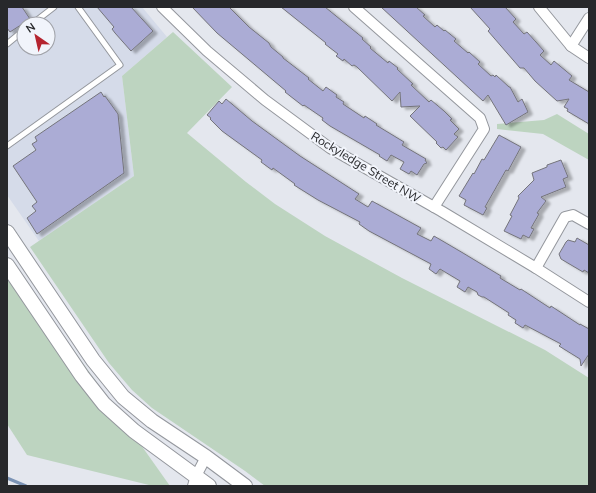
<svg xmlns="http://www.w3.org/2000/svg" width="596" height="493" viewBox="0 0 596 493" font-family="Mulish,sans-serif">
<defs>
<filter id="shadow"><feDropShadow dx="4.5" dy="2.5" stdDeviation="1" flood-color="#0004"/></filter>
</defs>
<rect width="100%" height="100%" fill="#e4e7ee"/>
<!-- built -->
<path fill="#d5dbe9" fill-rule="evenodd" d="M7 7H142L167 37 122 76 134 176 39 241 7 195ZM24 24H48V48H24Z"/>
<!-- green -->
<g fill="#bdd4c0">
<polygon points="173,32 232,87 187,133 246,182 275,204 325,236 402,278 545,350 589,378 589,486 265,486 245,471 152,408 132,390 109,363 30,247 134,176 122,76"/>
<polygon points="557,114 589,134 589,160 543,134 497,129 497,124 544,120"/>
<polygon points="7,256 170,486 153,486 27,455 7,424"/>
</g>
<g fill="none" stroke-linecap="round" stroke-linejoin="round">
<!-- stream -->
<polyline stroke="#7b93b5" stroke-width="3" points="7,478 26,486"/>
</g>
<!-- building -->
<g fill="#abacd5" stroke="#74747b" filter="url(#shadow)">
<polygon points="7,7 22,7 30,19 10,32 7,28"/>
<polygon points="97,7 131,7 153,31 131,51 115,33 112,29 114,27"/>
<polygon points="192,7 229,7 249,27 269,43 271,47 283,57 283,58 309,78 308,79 323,91 326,87 337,95 336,97 344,102 343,104 364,118 365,116 377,124 376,125 404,142 402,145 426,159 425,160 427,163 424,164 417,175 411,171 409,174 400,169 404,162 391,155 387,161 379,156 380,155 330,126 322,120 323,118 304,105 303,106 285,92 286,91 217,33"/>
<polygon points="281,7 325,7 363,38 362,39 371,47 370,48 388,63 389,61 398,68 397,69 413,84 411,85 429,102 431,100 444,111 452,119 450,120 459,129 454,134 458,137 446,150 443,147 441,148 436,143 437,142 410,116 420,106 401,107 400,92 392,101 357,67 354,65 352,66 344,59 343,61 336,56 338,54 325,44 326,43"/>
<polygon points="381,7 416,7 425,15 423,16 435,27 437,25 444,31 445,30 456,39 454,41 468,53 469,52 480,62 478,64 491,76 493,75 495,77 496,75 509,87 510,87 518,102 522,99 528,112 506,125 488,95 483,101"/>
<polygon points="470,7 505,7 516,19 513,22 524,34 527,32 544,51 540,55 551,65 554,61 572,76 569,80 589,92 589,124 567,111 568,109 564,107 569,99 557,101 535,81 524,68 520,68 488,31 490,29"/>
<polygon points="101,92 104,97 105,96 118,114 124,173 37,234 27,218 36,211 32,206 37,202 13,166 36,150 32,144 37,141 35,137"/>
<polygon points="226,99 252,121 300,156 359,194 355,199 368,207 372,201 421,228 417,234 431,241 434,236 463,253 501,276 500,278 520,290 521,289 550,308 551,306 580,325 580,324 589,329 589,354 581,366 580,359 559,346 561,344 525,325 523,328 515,323 516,320 508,315 509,313 484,297 482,297 478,295 477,292 468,287 465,292 457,287 460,281 440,269 436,274 429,269 431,264 369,231 359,224 360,222 318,200 294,185 295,184 273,168 272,170 261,162 262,160 222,131 210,119 211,118 207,115 219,101 222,104"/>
<polygon points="499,135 521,147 508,171 506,170 485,207 487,208 483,215 464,205 466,200 459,196 473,173 474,174 482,159 484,160"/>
<polygon points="561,160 568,177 563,179 566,187 541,197 546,201 537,213 539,214 531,228 534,229 529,238 523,235 521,239 504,231 512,216 510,215 519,198 518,196 534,180 532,173 547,167 547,165"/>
<polygon points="577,238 589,245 589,273 584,270 583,272 561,259 559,254 566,242 568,240 575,242"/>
</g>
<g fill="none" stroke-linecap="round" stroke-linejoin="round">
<!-- lane casing -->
<g stroke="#94979d" stroke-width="7">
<g id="lane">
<polyline points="32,24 54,7"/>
<polyline points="7,44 24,30"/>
<polyline points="7,146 120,65 78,7"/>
</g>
</g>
<!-- street casing -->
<g stroke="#94979d" stroke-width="12">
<g id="street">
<polyline points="162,7 207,51 265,100 330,148 441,211 536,268 589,302"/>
<polyline points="354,7 480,118 484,129 434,207"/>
<polyline points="539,7 571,46 589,58"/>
<polyline points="571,46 589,18"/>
<polyline points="536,268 565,217 573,215 589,224"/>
<polyline points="193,486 196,476 206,457"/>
</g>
</g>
<!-- secondary casing -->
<g stroke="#94979d" stroke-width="16">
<g id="secondary">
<polyline points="7,232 93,360 123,397 152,421 206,457 245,486"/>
<polyline points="7,265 82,376 104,404 134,431 209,486"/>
</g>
</g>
<!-- lane -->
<use href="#lane" stroke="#fff" stroke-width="5"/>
<!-- street -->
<use href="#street" stroke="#fff" stroke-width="10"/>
<!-- secondary -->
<use href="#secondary" stroke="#fff" stroke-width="14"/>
</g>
<g text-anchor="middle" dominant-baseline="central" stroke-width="4" stroke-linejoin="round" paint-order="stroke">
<!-- street labels -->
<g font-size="12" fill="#27282b" stroke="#f1f4fb">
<text transform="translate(366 167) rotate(31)">Rockyledge Street NW</text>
</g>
</g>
<!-- border -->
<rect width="596" height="493" fill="none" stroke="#27282b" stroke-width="16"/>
<!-- north arrow -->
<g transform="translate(36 36) rotate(326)"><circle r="19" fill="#f1f4fb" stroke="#a0a2a8"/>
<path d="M0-3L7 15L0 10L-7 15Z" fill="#b52430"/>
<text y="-6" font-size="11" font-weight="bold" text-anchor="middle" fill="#27282b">N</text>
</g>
</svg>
